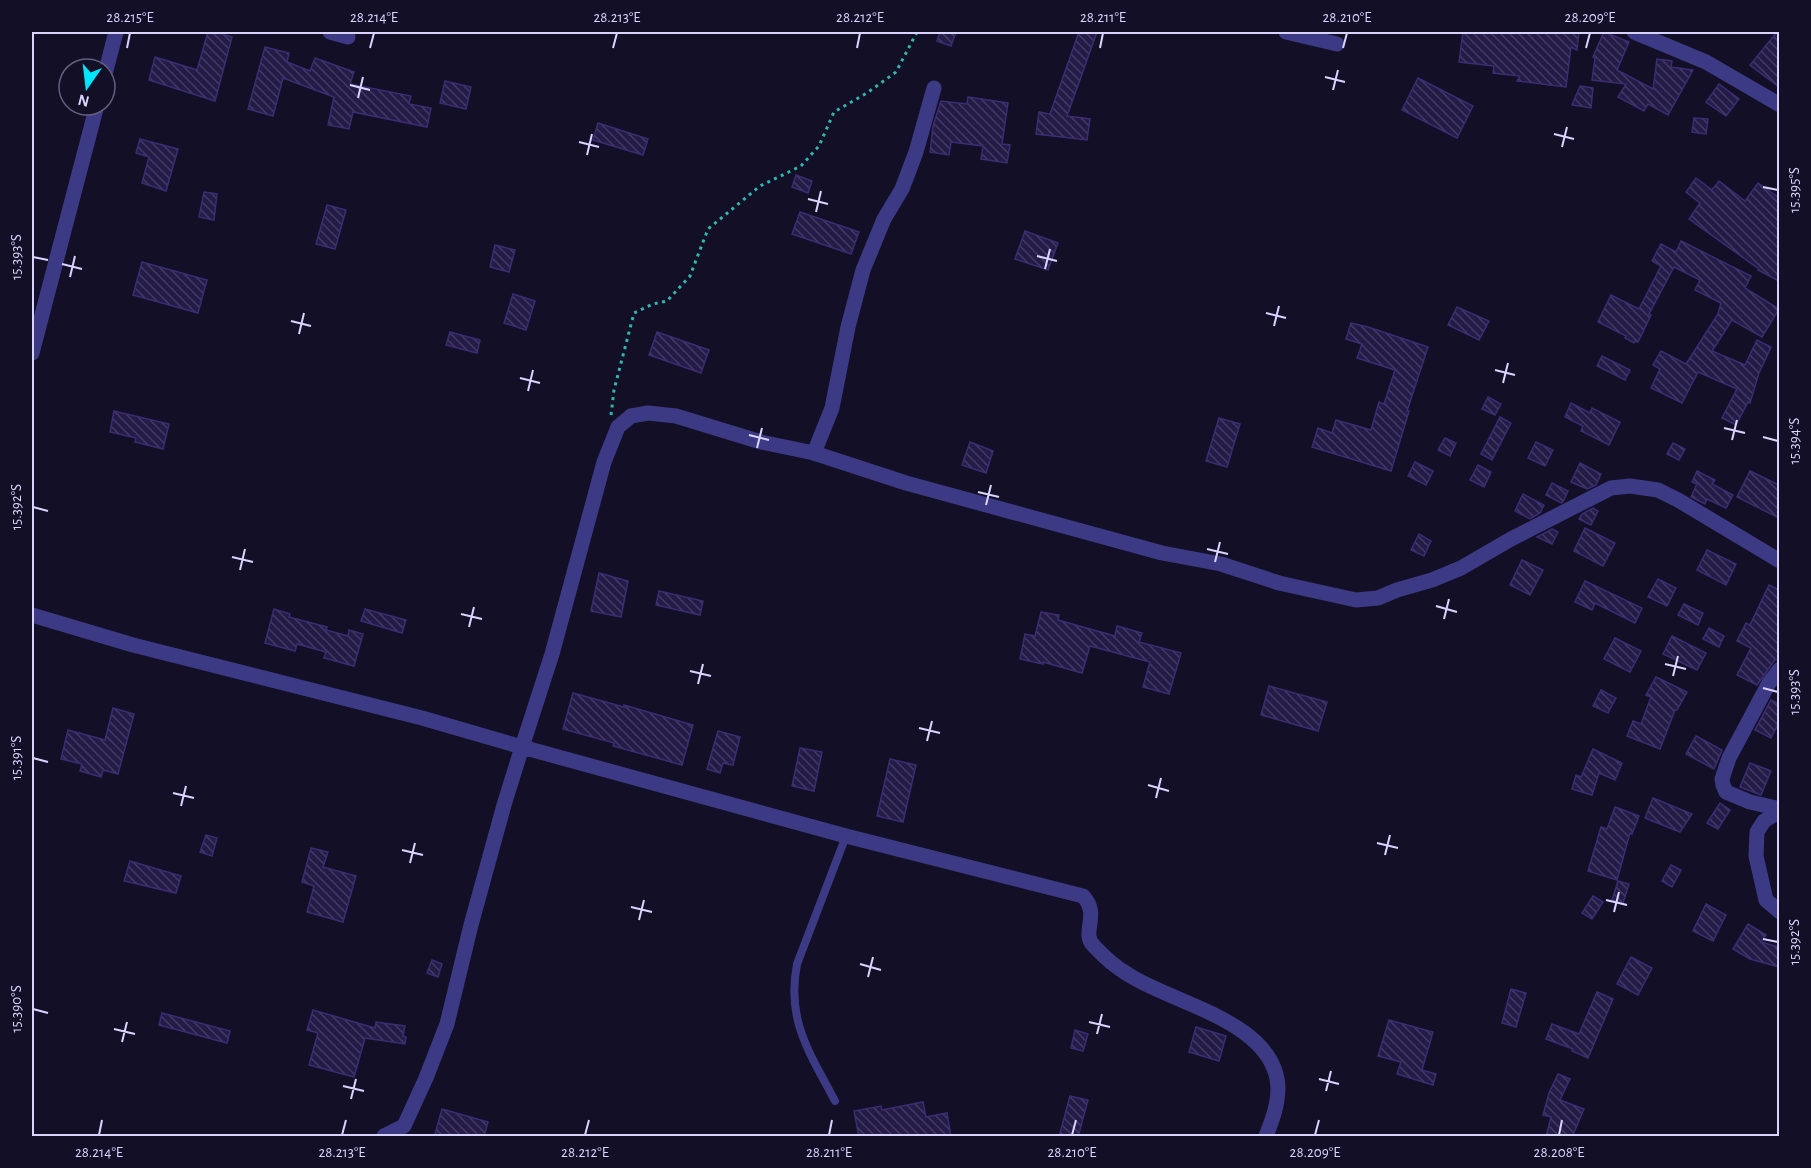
<svg xmlns="http://www.w3.org/2000/svg" width="1811" height="1168" viewBox="0 0 1811 1168" font-family="'Alegreya Sans',sans-serif">
<defs>
<pattern id="building-back-hatch" width="6" height="6" patternUnits="userSpaceOnUse" patternTransform="scale(1.5)"><rect width="6" height="6" fill="#241b47"/><path d="M-1 5l2 2M0 0l6 6M5-1l2 2" fill="none" stroke="#433b63"/></pattern>
</defs>
<rect width="100%" height="100%" fill="#130f26"/>
<!-- building -->
<g fill="url(#building-back-hatch)" stroke="#3b2d73" stroke-width="1.5">
<polygon points="208,32 215,32 232,37 215,101 149,80 155,57 197,70"/>
<polygon points="940,32 956,32 951,46 937,41"/>
<polygon points="1079,32 1097,32 1067,116 1090,119 1087,140 1036,134 1039,112 1050,114"/>
<polygon points="1463,32 1579,32 1577,50 1571,47 1566,87 1517,81 1520,76 1493,73 1494,66 1459,62"/>
<polygon points="1604,32 1629,42 1617,70 1653,89 1657,59 1672,61 1671,67 1693,70 1668,115 1648,104 1644,111 1618,97 1626,84 1592,80 1595,58 1593,57"/>
<polygon points="1777,32 1779,32 1779,87 1750,65"/>
<polygon points="265,47 289,53 287,62 310,71 315,58 354,72 350,84 411,96 409,104 431,108 427,127 353,112 349,129 328,125 334,97 283,78 273,116 248,109"/>
<polygon points="1418,78 1473,106 1457,138 1402,110"/>
<polygon points="445,81 471,87 466,109 440,103"/>
<polygon points="1719,84 1739,99 1726,116 1706,102"/>
<polygon points="1580,86 1593,88 1591,108 1572,105"/>
<polygon points="968,97 1008,103 1002,144 1010,145 1007,163 981,159 983,146 951,142 949,155 930,152 933,126 941,101 967,104"/>
<polygon points="1694,118 1708,119 1706,134 1692,132"/>
<polygon points="598,123 648,139 643,155 593,140"/>
<polygon points="140,139 178,149 166,191 142,183 149,157 136,153"/>
<polygon points="796,175 812,181 808,193 792,187"/>
<polygon points="1696,178 1712,190 1719,181 1745,201 1758,183 1779,198 1779,281 1758,270 1759,269 1689,219 1700,203 1686,192"/>
<polygon points="204,192 217,194 214,220 199,217"/>
<polygon points="327,205 346,210 335,249 316,244"/>
<polygon points="800,212 859,232 851,254 792,234"/>
<polygon points="1025,231 1058,243 1048,270 1015,259"/>
<polygon points="1681,241 1751,276 1745,288 1779,309 1762,337 1732,320 1712,351 1745,365 1757,340 1771,347 1759,373 1750,403 1748,402 1736,425 1722,418 1737,389 1698,372 1682,403 1651,388 1660,369 1653,365 1661,351 1686,364 1718,314 1721,303 1695,290 1700,280 1674,267 1649,314 1651,315 1638,342 1635,341 1634,343 1625,338 1626,336 1598,322 1611,295 1639,309 1661,266 1652,261 1661,244 1676,252"/>
<polygon points="495,245 515,250 509,272 490,267"/>
<polygon points="142,262 207,280 198,313 133,295"/>
<polygon points="513,294 535,301 526,330 504,323"/>
<polygon points="1457,307 1489,321 1479,340 1448,325"/>
<polygon points="1351,323 1368,327 1428,347 1407,411 1409,411 1391,471 1312,447 1318,428 1332,433 1336,420 1371,430 1379,402 1384,404 1395,370 1357,358 1362,344 1346,339"/>
<polygon points="450,332 480,340 477,353 446,345"/>
<polygon points="657,332 709,350 701,373 649,355"/>
<polygon points="1602,356 1630,370 1625,380 1597,366"/>
<polygon points="1488,397 1501,404 1495,415 1482,409"/>
<polygon points="1571,403 1590,413 1592,408 1620,422 1609,445 1581,431 1583,426 1565,417"/>
<polygon points="114,411 169,424 163,449 135,442 136,438 110,432"/>
<polygon points="1500,417 1511,423 1492,460 1481,454"/>
<polygon points="1219,418 1240,424 1227,467 1206,461"/>
<polygon points="1445,438 1456,443 1450,456 1438,450"/>
<polygon points="970,442 993,451 986,473 962,465"/>
<polygon points="1536,442 1553,450 1545,466 1528,458"/>
<polygon points="1673,443 1685,449 1679,460 1667,454"/>
<polygon points="1415,462 1433,471 1426,485 1408,476"/>
<polygon points="1580,463 1601,474 1596,485 1587,489 1571,482"/>
<polygon points="1478,465 1491,472 1484,487 1470,480"/>
<polygon points="1697,471 1715,480 1712,484 1733,495 1726,508 1707,499 1705,504 1691,497 1697,484 1692,482"/>
<polygon points="1750,471 1779,485 1779,518 1737,497"/>
<polygon points="1552,483 1568,491 1563,502 1561,503 1546,495"/>
<polygon points="1523,494 1544,505 1540,513 1530,519 1515,511"/>
<polygon points="1593,508 1598,511 1591,525 1579,519 1582,514"/>
<polygon points="1585,528 1615,543 1603,566 1574,551"/>
<polygon points="1552,529 1558,532 1552,544 1537,537"/>
<polygon points="1419,534 1431,541 1424,556 1411,550"/>
<polygon points="1707,550 1736,564 1726,585 1697,570"/>
<polygon points="1522,560 1543,570 1530,595 1510,585"/>
<polygon points="599,573 628,581 621,617 591,611"/>
<polygon points="1658,579 1676,588 1667,606 1648,597"/>
<polygon points="1585,581 1642,608 1635,623 1595,603 1592,610 1575,602"/>
<polygon points="1769,585 1779,590 1779,659 1775,660 1757,685 1737,675 1751,648 1737,641 1746,623 1750,625"/>
<polygon points="659,591 703,601 700,615 656,605"/>
<polygon points="1684,604 1703,613 1698,625 1678,615"/>
<polygon points="274,609 290,614 289,617 327,627 326,630 348,636 349,630 363,634 354,666 324,658 326,652 297,644 295,651 265,643"/>
<polygon points="365,609 406,620 402,633 361,621"/>
<polygon points="1041,612 1059,615 1058,620 1115,636 1117,626 1142,633 1139,642 1181,653 1169,694 1143,687 1150,662 1090,646 1082,673 1043,662 1043,664 1020,659 1025,634 1035,636"/>
<polygon points="1709,628 1724,636 1719,647 1703,639"/>
<polygon points="1672,636 1706,653 1697,670 1663,654"/>
<polygon points="1615,638 1641,651 1630,672 1604,659"/>
<polygon points="1656,677 1687,692 1677,710 1675,710 1660,749 1627,736 1633,721 1641,724 1651,697 1646,695"/>
<polygon points="1269,686 1327,702 1318,731 1261,715"/>
<polygon points="1601,690 1616,698 1608,713 1593,706"/>
<polygon points="573,693 624,707 624,705 693,725 682,765 613,746 614,743 563,729"/>
<polygon points="1771,700 1779,704 1779,722 1771,738 1755,730"/>
<polygon points="113,708 134,714 118,774 103,770 101,777 80,771 82,764 61,759 68,730 105,740"/>
<polygon points="718,731 740,737 733,765 723,763 720,773 707,769"/>
<polygon points="1696,736 1722,750 1714,769 1686,754"/>
<polygon points="800,748 822,752 814,791 792,786"/>
<polygon points="1593,749 1622,763 1615,780 1599,773 1592,795 1572,789 1576,775 1581,777"/>
<polygon points="890,759 916,765 903,822 877,816"/>
<polygon points="1750,763 1771,771 1761,795 1740,787"/>
<polygon points="1653,798 1692,814 1680,832 1645,818"/>
<polygon points="1720,803 1730,810 1718,829 1707,823"/>
<polygon points="1615,807 1639,816 1632,834 1630,833 1617,880 1588,871 1601,827 1607,829"/>
<polygon points="206,835 217,838 212,856 200,852"/>
<polygon points="311,848 328,852 323,867 356,876 343,922 307,912 314,886 302,882"/>
<polygon points="130,861 181,876 176,893 124,881"/>
<polygon points="1671,865 1681,870 1672,887 1662,881"/>
<polygon points="1618,881 1629,884 1623,903 1612,900"/>
<polygon points="1593,896 1603,902 1592,919 1582,913"/>
<polygon points="1706,904 1726,915 1713,941 1693,931"/>
<polygon points="1748,924 1766,935 1761,942 1779,947 1779,967 1750,959 1733,949"/>
<polygon points="1631,957 1652,968 1638,995 1617,984"/>
<polygon points="432,960 442,964 438,977 427,973"/>
<polygon points="1511,989 1526,993 1516,1027 1502,1023"/>
<polygon points="1597,992 1613,999 1588,1058 1572,1051 1573,1049 1546,1039 1552,1024 1579,1034"/>
<polygon points="313,1010 375,1028 376,1022 405,1026 403,1036 406,1037 405,1044 365,1038 354,1077 309,1065 318,1033 307,1030"/>
<polygon points="162,1013 230,1031 227,1043 159,1025"/>
<polygon points="1389,1020 1433,1032 1422,1070 1436,1074 1433,1085 1397,1074 1401,1062 1378,1056"/>
<polygon points="1196,1027 1226,1036 1219,1061 1189,1052"/>
<polygon points="1075,1030 1088,1034 1083,1051 1071,1048"/>
<polygon points="1558,1074 1570,1079 1560,1100 1584,1109 1572,1137 1546,1137 1551,1117 1543,1115 1549,1093"/>
<polygon points="1070,1096 1088,1100 1078,1137 1059,1137"/>
<polygon points="923,1102 926,1117 947,1113 951,1137 859,1137 854,1111 881,1106 882,1110"/>
<polygon points="442,1109 488,1122 484,1137 443,1137 435,1134"/>
</g>
<g fill="none" stroke-linecap="round" stroke-linejoin="round">
<!-- path -->
<polyline stroke="#2fb8b0" stroke-width="3" stroke-dasharray="3 4.5" stroke-linecap="butt" points="611,415 614,390 634,313 653,304 667,301 690,276 708,229 760,186 801,166 819,146 834,112 867,93 896,72 917,32"/>
<!-- service -->
<path stroke="#3d3a85" stroke-width="8" d="M835 1101C810 1053 786 1021 797 964L846 836"/>
<!-- minor -->
<g stroke="#3d3a85" stroke-width="15">
<polyline points="330,32 348,37"/>
<polyline points="1286,32 1337,44"/>
<polyline points="1634,32 1706,62 1780,105"/>
<polyline points="105,74 116,32"/>
<polyline points="32,353 97,105"/>
<polyline points="814,453 832,408 848,327 863,270 884,219 902,189 916,152 934,88"/>
<polyline points="32,615 133,645 422,718 522,747 552,654 604,462 618,427 631,416 648,413 676,416 761,442 814,453 906,483 1162,553 1221,564 1279,583 1356,600 1378,598 1397,590 1432,580 1461,568 1511,539 1611,488 1630,486 1658,490 1678,500 1780,561"/>
<polyline points="1780,669 1769,683 1729,758 1722,779 1723,785 1726,792 1750,802 1780,809"/>
<polyline points="1780,811 1764,821 1757,832 1756,856 1766,900 1780,912"/>
<path d="M384 1136 404 1126 426 1078 447 1024 471 925 504 805 522 747 846 836 1083 896C1101 915 1080 933 1094 946 1104 957 1117 968 1129 975 1174 1004 1276 1022 1278 1088 1278 1105 1272 1121 1266 1136"/>
</g>
</g>
<!-- ticks -->
<path fill="none" stroke="#d9d4ff" stroke-width="2" d="M127 48 130 33M370 48 374 33M613 48 617 33M857 48 860 33M1100 48 1103 33M1343 48 1347 33M1586 48 1590 33M1325 77 1345 82M350 85 370 90M1333 90 1338 70M358 98 363 77M1554 134 1574 139M579 142 599 147M1562 147 1567 127M587 155 592 134M1763 187 1778 190M808 199 828 204M816 212 821 191M1037 256 1057 261M33 257 48 260M62 264 82 269M1045 269 1050 249M70 277 75 256M1266 313 1286 318M291 321 311 326M1274 326 1279 306M299 334 304 313M1495 370 1515 375M520 378 540 383M1503 383 1508 363M528 391 533 370M1724 428 1745 433M749 435 769 440M1763 437 1778 441M1732 440 1737 420M757 448 762 428M978 492 999 497M986 505 991 485M33 507 48 511M1207 549 1228 554M232 557 253 562M1215 562 1220 542M240 570 245 549M1436 606 1457 612M461 614 482 619M1444 619 1449 599M469 627 474 607M1665 664 1686 669M690 671 711 676M1673 676 1678 656M698 684 703 664M1763 688 1778 692M919 728 940 733M927 741 932 721M33 758 48 762M1148 785 1169 791M173 793 194 798M1156 798 1161 778M181 806 186 786M1377 843 1398 848M402 850 423 855M1385 855 1390 835M410 863 415 843M1606 900 1627 905M631 907 652 912M1614 912 1619 892M639 920 644 900M1763 939 1778 942M860 964 881 970M868 977 873 957M33 1009 48 1013M1089 1022 1110 1027M114 1029 135 1034M1097 1034 1102 1014M122 1042 127 1022M1319 1079 1339 1084M343 1086 364 1091M1326 1091 1331 1071M351 1099 356 1079M99 1135 102 1120M342 1135 346 1120M585 1135 589 1120M829 1135 832 1120M1072 1135 1076 1120M1315 1135 1319 1120M1559 1135 1562 1120"/>
<!-- border -->
<rect width="1811" height="1168" fill="none" stroke="#130f26" stroke-width="66"/>
<!-- north arrow -->
<g transform="translate(87 87) rotate(194)"><circle r="28" fill="#130f26" stroke="#625e7d" stroke-width="1.5"/>
<path d="M0-4.5L10 22L0 15L-10 22Z" fill="#00e5ff"/>
<text y="-9" font-size="16" font-weight="bold" text-anchor="middle" fill="#d9d4ff">N</text>
</g>
<rect x="33" y="33" width="1745" height="1102" fill="none" stroke="#d9d4ff" stroke-width="2"/>
<g font-size="15" text-anchor="middle" fill="#d9d4ff">
<text x="130" y="22">28.215°E</text>
<text x="374" y="22">28.214°E</text>
<text x="617" y="22">28.213°E</text>
<text x="860" y="22">28.212°E</text>
<text x="1103" y="22">28.211°E</text>
<text x="1347" y="22">28.210°E</text>
<text x="1590" y="22">28.209°E</text>
<text transform="translate(1794 190) rotate(-90)" y="5">15.395°S</text>
<text transform="translate(16 257) rotate(-90)" y="5">15.393°S</text>
<text transform="translate(1794 441) rotate(-90)" y="5">15.394°S</text>
<text transform="translate(16 507) rotate(-90)" y="5">15.392°S</text>
<text transform="translate(1794 692) rotate(-90)" y="5">15.393°S</text>
<text transform="translate(16 758) rotate(-90)" y="5">15.391°S</text>
<text transform="translate(1794 942) rotate(-90)" y="5">15.392°S</text>
<text transform="translate(16 1009) rotate(-90)" y="5">15.390°S</text>
<text x="99" y="1157">28.214°E</text>
<text x="342" y="1157">28.213°E</text>
<text x="585" y="1157">28.212°E</text>
<text x="829" y="1157">28.211°E</text>
<text x="1072" y="1157">28.210°E</text>
<text x="1315" y="1157">28.209°E</text>
<text x="1559" y="1157">28.208°E</text>
</g>
</svg>
